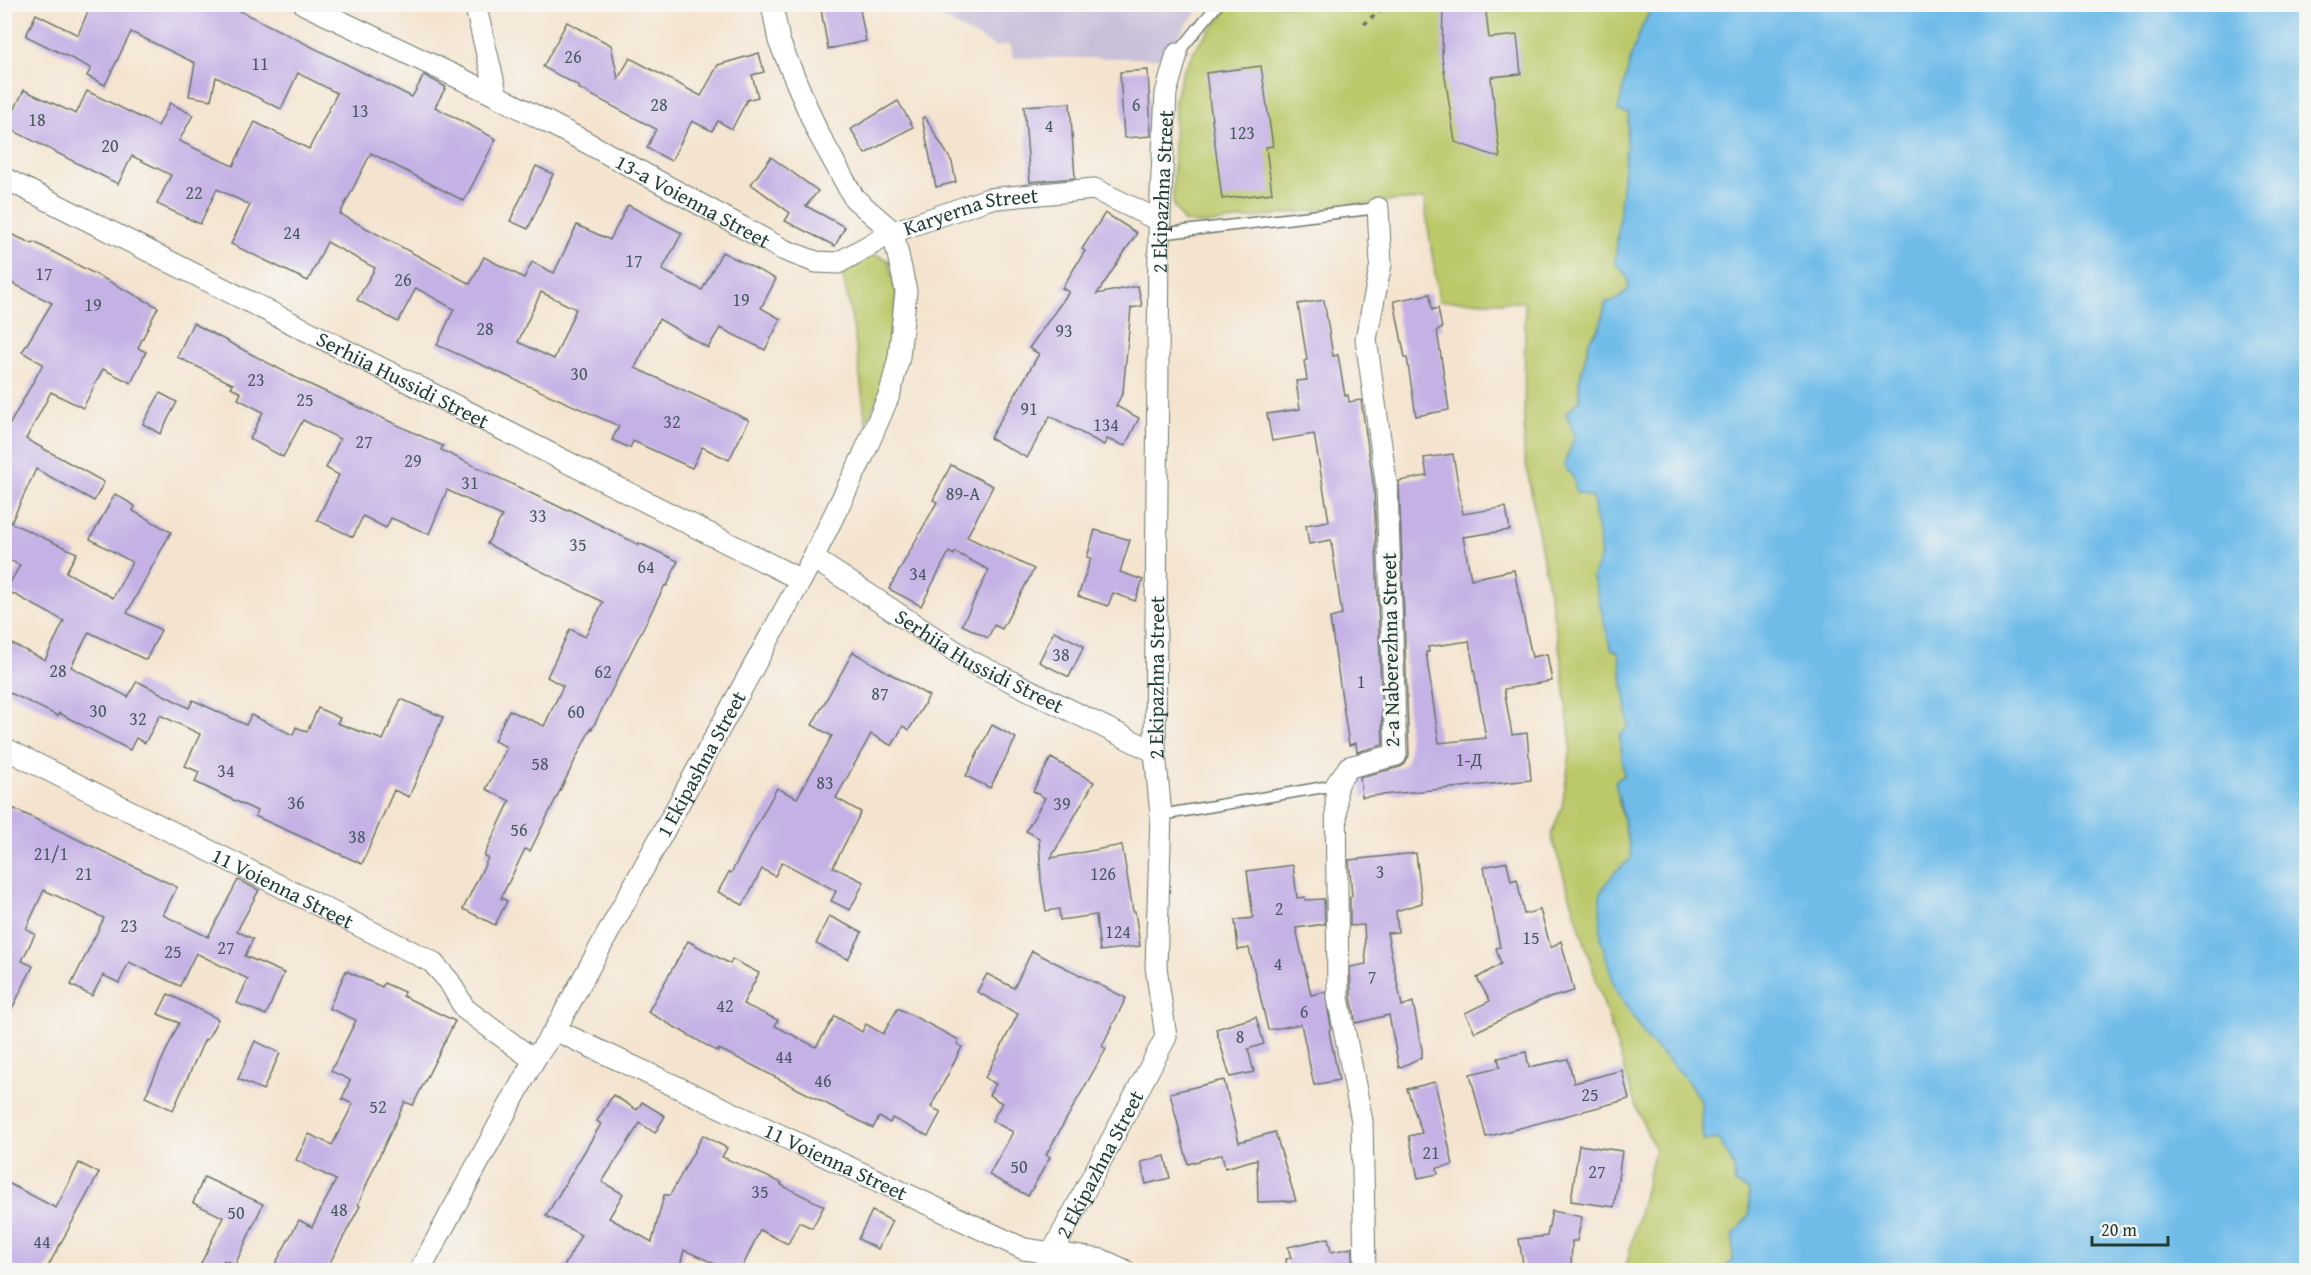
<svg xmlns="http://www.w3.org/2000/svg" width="2311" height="1275" viewBox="0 0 2311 1275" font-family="'Gentium Book Plus',serif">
<rect width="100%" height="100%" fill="#f6f6f2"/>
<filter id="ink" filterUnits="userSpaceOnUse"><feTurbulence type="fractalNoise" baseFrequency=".0167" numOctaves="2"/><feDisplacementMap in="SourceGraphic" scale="12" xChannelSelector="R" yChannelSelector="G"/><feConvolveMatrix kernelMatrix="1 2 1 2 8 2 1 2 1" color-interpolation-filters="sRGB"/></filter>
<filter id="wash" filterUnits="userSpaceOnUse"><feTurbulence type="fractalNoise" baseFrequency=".008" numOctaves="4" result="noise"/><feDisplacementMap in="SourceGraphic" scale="24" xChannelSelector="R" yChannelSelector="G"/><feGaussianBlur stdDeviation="1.35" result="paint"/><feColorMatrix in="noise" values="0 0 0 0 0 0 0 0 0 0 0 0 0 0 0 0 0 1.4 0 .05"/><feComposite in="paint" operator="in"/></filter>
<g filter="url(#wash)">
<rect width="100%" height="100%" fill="#f4e4cf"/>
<!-- industrial -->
<polygon fill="#c8bfd8" points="926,5 1202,5 1160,58 1013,58 1009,44 996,47 929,11"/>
<!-- green -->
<g fill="#bcc96b" stroke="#6e8350" stroke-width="1.5">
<polygon points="1232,5 1654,5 1647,16 1618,111 1629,113 1624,173 1629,289 1616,300 1606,302 1600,327 1590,339 1579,382 1580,400 1575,436 1564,465 1593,498 1601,555 1593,578 1619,652 1629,725 1620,736 1624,776 1618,799 1632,858 1614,873 1601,939 1615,988 1648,1040 1683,1075 1701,1101 1703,1141 1719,1139 1734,1167 1735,1184 1749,1189 1749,1216 1733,1236 1733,1260 1723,1270 1625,1270 1655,1150 1636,1107 1551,835 1562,807 1571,747 1562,664 1524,453 1525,302 1439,301 1424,199 1390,201 1203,224 1184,222 1173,205 1175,98 1182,73 1198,44"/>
<polygon points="876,255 888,260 897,294 889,358 882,388 866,423 854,331 843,276 846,264 859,257"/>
</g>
<!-- water -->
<path fill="#6fbce9" stroke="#477c8e" stroke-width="1.5" d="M1654 5H2306V1270H1723L1733 1260V1236L1749 1215V1190L1735 1184 1734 1167 1719 1139 1703 1141 1701 1101 1683 1075 1648 1040 1615 988 1601 939 1600 893 1614 873 1632 858 1615 781 1624 776 1620 736 1629 725 1619 653 1611 649 1593 577 1601 555 1593 498 1576 492 1574 479 1564 465 1575 436 1566 413 1580 400 1579 382 1590 339 1600 327 1606 302 1616 300 1629 289 1627 276 1615 263 1629 114 1618 111C1626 75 1634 36 1654 5Z"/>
<g id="blocks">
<!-- building -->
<g fill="#c5b1e5" fill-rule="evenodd">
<path d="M91 4H226L412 97 424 75 446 87 435 107 496 139 464 201 371 153 340 214 470 284 484 257 524 278 532 262 554 273 577 225 610 240 628 205 682 233 662 270 702 290 722 252 776 279 761 308 781 319 765 350 720 328 708 348 659 319 635 368 749 420 729 460 702 447 692 468 633 441 630 448 612 440 619 426 437 345 454 309 416 288 398 322 357 300 375 268 327 242 308 281 231 244 250 205 217 189 200 224 157 204 171 175 132 156 118 184 6 127 24 90 76 114 87 91 158 126 170 103 193 115 179 141 233 166 255 122 309 149 337 93 298 73 281 109 216 77 211 100 189 96 195 63 131 32 105 85 87 76 91 68 26 36 36 14 78 35ZM541 292 576 309 554 359 518 342Z"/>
<polygon points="820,4 859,4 866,41 828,49"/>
<polygon points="1443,4 1485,4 1489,38 1517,35 1521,74 1491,77 1500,158 1455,142 1442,57"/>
<polygon points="567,22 611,45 618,79 630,58 701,96 718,65 759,53 764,72 752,75 758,97 747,100 732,129 718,121 712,131 692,121 671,161 647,148 656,129 578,88 579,86 543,67"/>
<polygon points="1261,66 1273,146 1266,147 1272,193 1222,199 1206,73"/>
<polygon points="1148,70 1151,136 1124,138 1120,72"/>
<polygon points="898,101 913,127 865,154 851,129"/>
<polygon points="1070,103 1075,178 1030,182 1024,106"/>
<polygon points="925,117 952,162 956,182 936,187 922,118"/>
<polygon points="771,157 818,191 806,206 845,227 835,246 785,221 790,213 751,184"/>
<polygon points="536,166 553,174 528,229 510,221"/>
<polygon points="1105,213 1137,233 1097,294 1138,286 1142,306 1131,308 1123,392 1116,406 1139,418 1125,446 1107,439 1104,445 1050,416 1027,458 990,438 1039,354 1029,348 1069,292 1062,288 1085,251 1082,249"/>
<polygon points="4,231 33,244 34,242 158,307 138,348 146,352 131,383 103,369 83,408 51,392 26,439 104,482 94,501 36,469 11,523 77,553 66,572 113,598 132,562 90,539 115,494 135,506 133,511 171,532 127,613 161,630 146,660 89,632 71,667 128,697 137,681 189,708 193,700 246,725 251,715 293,735 296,727 307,732 318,708 340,718 337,723 383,740 401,699 443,717 409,797 394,790 362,864 255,816 257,811 195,782 199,772 185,766 200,734 160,715 145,743 136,738 130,750 59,713 58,716 4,690 4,640 45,660 64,621 6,590 20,565 4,558 4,428 7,429 43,364 22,352 52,303 4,279"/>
<polygon points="1430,294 1432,310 1438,308 1442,329 1437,330 1449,410 1416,416 1407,358 1405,358 1394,301"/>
<polygon points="1324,300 1333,356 1338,355 1345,396 1348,395 1349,402 1361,400 1374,489 1383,745 1357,752 1356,743 1349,745 1330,618 1342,615 1331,540 1309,544 1306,525 1329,521 1314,434 1272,441 1267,414 1300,409 1296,381 1307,380 1304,361 1307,360 1298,304"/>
<polygon points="193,323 300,380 443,446 441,450 568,511 569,509 639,545 639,543 678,561 667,586 665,585 592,729 591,728 530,851 525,849 501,898 507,901 495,925 463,909 488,858 484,856 510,801 486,789 507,747 494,741 509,710 544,726 563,686 547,677 570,629 585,637 603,602 487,544 502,516 447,490 429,534 391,518 386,528 363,516 353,537 317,520 339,475 326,468 340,439 303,420 283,457 250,439 263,412 238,399 241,393 231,387 233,384 177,357"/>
<polygon points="160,393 177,402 160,434 143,424"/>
<path d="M1453 454 1463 514 1506 507 1510 530 1463 537 1471 579 1514 570 1532 657 1547 654 1552 681 1504 689 1512 735 1527 733 1531 780 1362 797 1360 777 1400 767 1405 764 1409 755 1399 481 1427 476 1424 458ZM1469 641 1486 738 1439 743 1426 652H1429L1428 647Z"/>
<polygon points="951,465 993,486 967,537 1034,569 1002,629 994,625 988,638 962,625 989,570 955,552 954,555 949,552 921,606 889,589 937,502 933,500"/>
<polygon points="1095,530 1130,540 1120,572 1143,580 1135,601 1113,593 1108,606 1078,596 1091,558 1087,557"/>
<polygon points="1054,631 1084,646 1069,677 1039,662"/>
<polygon points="853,652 929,696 909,730 903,726 892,746 871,734 836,798 861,812 833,867 864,882 850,910 831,901 836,891 782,862 775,876 762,869 743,905 718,892 729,872 731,873 777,788 797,798 832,736 812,725"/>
<polygon points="992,725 1016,738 990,788 966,776"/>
<polygon points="1051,758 1094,782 1051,858 1122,845 1133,911 1135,911 1140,946 1100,951 1096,915 1060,920 1059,909 1046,911 1041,881 1039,838 1026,831 1045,798 1033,791"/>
<polygon points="4,804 177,887 163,915 208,937 238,880 259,890 237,931 253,939 245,956 284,973 266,1015 237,1003 248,979 196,953 180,986 129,962 119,983 103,975 92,996 71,985 104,918 44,890 26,929 35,934 22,961 33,966 4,1025"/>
<polygon points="1416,853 1422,903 1396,911 1398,932 1387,933 1402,1006 1413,1002 1422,1050 1422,1057 1399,1068 1389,1015 1356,1023 1351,997 1350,967 1366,964 1364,925 1350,926 1350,897 1352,896 1349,860"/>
<polygon points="1507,862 1511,881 1517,879 1524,914 1540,910 1551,948 1561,941 1574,991 1542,1000 1475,1032 1465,1013 1490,1001 1477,978 1501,964 1496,948 1500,947 1484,867"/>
<polygon points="1293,865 1297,898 1305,897 1305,900 1324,899 1325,924 1296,928 1311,995 1325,992 1331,1028 1329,1031 1339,1080 1314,1085 1301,1024 1268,1030 1249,948 1238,950 1235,920 1253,918 1247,871"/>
<polygon points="829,916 862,932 848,959 816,944"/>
<polygon points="688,941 730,964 732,959 759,973 743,1004 778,1020 775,1026 816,1047 835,1016 862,1032 866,1024 883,1034 898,1008 959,1040 957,1044 962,1047 931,1107 941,1112 928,1136 892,1118 890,1123 879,1117 873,1128 752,1065 719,1049 718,1052 648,1012"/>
<polygon points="1032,951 1126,998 1102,1046 1106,1049 1046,1155 1050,1157 1028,1196 989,1175 1013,1132 992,1121 1002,1103 989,1095 996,1084 985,1078 1018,1014 977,992 987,974 1014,988"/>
<polygon points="346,971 382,987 384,983 404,992 403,996 455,1021 413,1105 405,1102 375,1165 358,1205 360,1206 326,1270 272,1270 299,1220 312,1227 336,1180 296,1160 309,1134 332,1145 353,1104 342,1099 350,1080 331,1071 356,1020 329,1008"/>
<polygon points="168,994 218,1019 207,1040 205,1039 173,1110 145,1097 179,1023 158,1014"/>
<polygon points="1256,1017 1264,1044 1248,1049 1254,1072 1230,1077 1216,1029"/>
<polygon points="255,1041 280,1053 263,1090 238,1079"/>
<polygon points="1526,1052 1529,1067 1568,1059 1574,1083 1622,1070 1629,1099 1486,1137 1470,1074 1500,1067 1498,1058"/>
<polygon points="1224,1080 1239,1142 1275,1132 1296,1201 1258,1202 1257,1159 1225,1168 1222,1154 1188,1164 1170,1093"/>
<polygon points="1435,1082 1453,1165 1437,1168 1438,1174 1418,1178 1409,1136 1422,1133 1407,1089"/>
<polygon points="613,1095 637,1110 642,1102 665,1116 655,1133 640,1123 602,1182 623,1194 609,1218 652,1242 664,1195 670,1195 703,1135 727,1148 722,1157 782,1183 781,1185 824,1206 812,1228 799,1222 788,1244 760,1230 741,1270 729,1270 684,1250 679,1270 562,1270 581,1235 546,1216 601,1124 597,1121"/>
<polygon points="1579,1145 1622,1151 1614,1207 1571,1201"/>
<polygon points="1165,1156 1170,1178 1146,1184 1141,1162"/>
<polygon points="79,1163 99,1173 46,1270 21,1270 4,1262 4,1181 56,1208"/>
<polygon points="204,1177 263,1204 235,1265 224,1260 219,1270 198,1270 223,1217 193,1203"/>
<polygon points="872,1211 892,1221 878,1249 858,1239"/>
<polygon points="1552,1211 1582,1217 1577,1241 1572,1241 1571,1270 1524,1270 1519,1239 1547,1236"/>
<polygon points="1328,1238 1331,1252 1352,1248 1352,1270 1287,1270 1286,1259 1291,1258 1288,1247"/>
</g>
</g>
</g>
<g filter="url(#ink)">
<use href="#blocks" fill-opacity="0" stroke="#6a776a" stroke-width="1.5"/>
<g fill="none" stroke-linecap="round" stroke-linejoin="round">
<!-- service casing -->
<g stroke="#6a776a" stroke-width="13">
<g id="service">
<polyline points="1177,54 1218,4"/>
<polyline points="1159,234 1378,208"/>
<polyline points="1161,815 1336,785"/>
</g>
</g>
<!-- minor casing -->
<g stroke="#6a776a" stroke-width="23">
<g id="minor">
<path id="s1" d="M304 4 497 96 584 141 784 250 816 262 838 263 893 232 988 199 1094 189 1160 221"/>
<polyline points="475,4 497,96"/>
<polyline points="772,4 779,41 817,131 854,198 893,232"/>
<path id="s2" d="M4 178 801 580"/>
<path id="s3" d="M813 558 970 661 1155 752"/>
<path id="s4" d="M4 748 432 962 449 981 465 1009 534 1060"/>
<path id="s5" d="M555 1030 1024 1249 1102 1260 1124 1270"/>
<path id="s6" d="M420 1270 534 1060 555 1030 813 558 863 456 890 393 899 357 906 291 893 232"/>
<path id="s7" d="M1043 1270 1166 1037 1156 967 1161 815 1155 752 1159 234 1166 93 1177 54"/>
<polyline points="1365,1270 1362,1121 1338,998 1336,785 1349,767 1396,755 1387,488 1366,339 1381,264 1378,208"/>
</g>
</g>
<!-- path -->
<polyline stroke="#6a776a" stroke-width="4" stroke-dasharray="4.5 4.5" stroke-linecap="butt" points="1364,24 1387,4"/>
<!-- service -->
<use href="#service" stroke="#fff" stroke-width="10"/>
<!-- minor -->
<use href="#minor" stroke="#fff" stroke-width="21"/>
</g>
</g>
<g text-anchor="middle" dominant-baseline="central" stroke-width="6" stroke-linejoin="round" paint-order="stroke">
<!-- number labels -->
<g font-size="18" fill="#485a60">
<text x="573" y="56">26</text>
<text x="260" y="63">11</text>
<text x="659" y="104">28</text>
<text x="1136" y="104">6</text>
<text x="360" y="110">13</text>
<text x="37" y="119">18</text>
<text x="1049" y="125">4</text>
<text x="1242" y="132">123</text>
<text x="110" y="145">20</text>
<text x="194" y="192">22</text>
<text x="292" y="232">24</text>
<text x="634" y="260">17</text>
<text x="44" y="273">17</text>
<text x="403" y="279">26</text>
<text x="741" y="299">19</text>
<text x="93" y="304">19</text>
<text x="485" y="328">28</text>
<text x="1064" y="330">93</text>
<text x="579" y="373">30</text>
<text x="256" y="379">23</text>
<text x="305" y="399">25</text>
<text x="1029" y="408">91</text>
<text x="672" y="421">32</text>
<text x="1106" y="424">134</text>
<text x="364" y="441">27</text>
<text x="413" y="460">29</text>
<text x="470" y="482">31</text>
<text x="963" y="493">89-А</text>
<text x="538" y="515">33</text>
<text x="578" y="544">35</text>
<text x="646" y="566">64</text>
<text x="918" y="573">34</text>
<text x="1061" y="654">38</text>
<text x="58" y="670">28</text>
<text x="603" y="671">62</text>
<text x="1361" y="681">1</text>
<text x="880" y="693">87</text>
<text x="98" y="710">30</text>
<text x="576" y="711">60</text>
<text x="138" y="718">32</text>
<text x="1469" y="759">1-Д</text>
<text x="540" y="763">58</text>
<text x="226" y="770">34</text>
<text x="825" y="782">83</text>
<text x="296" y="802">36</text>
<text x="1062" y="803">39</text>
<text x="519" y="829">56</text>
<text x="357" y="836">38</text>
<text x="51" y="853">21/1</text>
<text x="1380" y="871">3</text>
<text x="84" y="873">21</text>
<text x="1103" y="873">126</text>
<text x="1279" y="908">2</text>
<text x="129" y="925">23</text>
<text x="1118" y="931">124</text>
<text x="1531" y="937">15</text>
<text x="226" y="947">27</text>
<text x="173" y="951">25</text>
<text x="1278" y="963">4</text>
<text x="1372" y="976">7</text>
<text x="725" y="1005">42</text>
<text x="1304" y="1011">6</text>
<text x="1240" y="1036">8</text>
<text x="784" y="1056">44</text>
<text x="823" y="1080">46</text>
<text x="1590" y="1094">25</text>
<text x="378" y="1106">52</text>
<text x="1431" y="1152">21</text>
<text x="1019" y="1166">50</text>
<text x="1597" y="1171">27</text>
<text x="760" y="1191">35</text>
<text x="339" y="1209">48</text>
<text x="236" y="1212">50</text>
<text x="42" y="1241">44</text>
</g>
<!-- street labels -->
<g font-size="21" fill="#1f3d34" stroke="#f6f6f2">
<text stroke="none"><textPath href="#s7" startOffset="1110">2 Ekipazhna Street</textPath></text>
<text stroke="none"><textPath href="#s1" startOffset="436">13-a Voienna Street</textPath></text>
<text stroke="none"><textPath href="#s1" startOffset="740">Karyerna Street</textPath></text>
<text stroke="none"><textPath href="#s2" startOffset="447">Serhiia Hussidi Street</textPath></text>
<text transform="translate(1390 650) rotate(-91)">2-a Naberezhna Street</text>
<text stroke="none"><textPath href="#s3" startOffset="196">Serhiia Hussidi Street</textPath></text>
<text stroke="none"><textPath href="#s7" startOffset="624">2 Ekipazhna Street</textPath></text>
<text stroke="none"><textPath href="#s6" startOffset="579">1 Ekipashna Street</textPath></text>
<text stroke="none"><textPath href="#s4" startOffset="312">11 Voienna Street</textPath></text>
<text stroke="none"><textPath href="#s5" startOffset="310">11 Voienna Street</textPath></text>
<text stroke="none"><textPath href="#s7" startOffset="120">2 Ekipazhna Street</textPath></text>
</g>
</g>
<!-- margin -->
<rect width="2311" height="1275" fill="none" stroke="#f6f6f2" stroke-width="24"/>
<!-- scale -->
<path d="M2092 1236v9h76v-9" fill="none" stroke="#1f3d34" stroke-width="3"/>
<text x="2101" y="1236" font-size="18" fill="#1f3d34" stroke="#f6f6f2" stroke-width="4.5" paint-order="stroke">20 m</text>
</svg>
